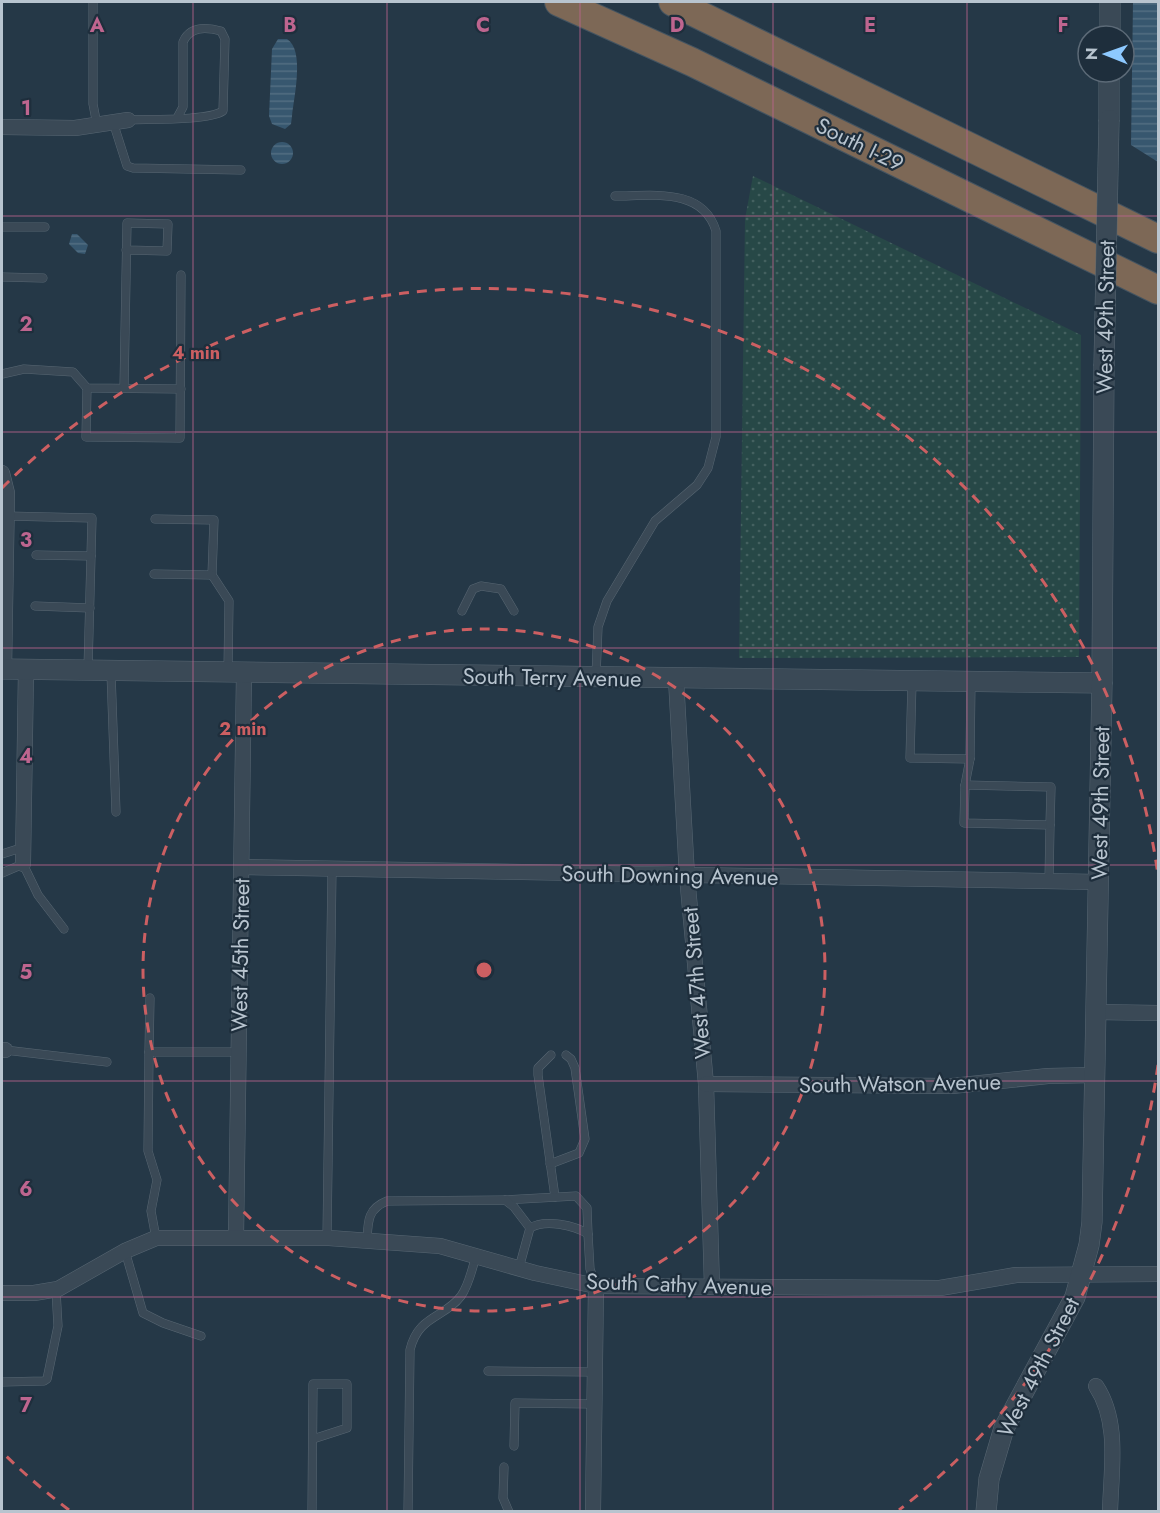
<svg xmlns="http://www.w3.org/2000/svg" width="1160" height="1513" viewBox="0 0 1160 1513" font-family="Jost,sans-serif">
<defs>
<pattern id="grass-dots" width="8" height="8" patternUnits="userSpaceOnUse" patternTransform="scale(1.5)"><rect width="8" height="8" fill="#274847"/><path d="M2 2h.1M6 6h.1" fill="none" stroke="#446160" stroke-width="1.8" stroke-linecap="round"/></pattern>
<pattern id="water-rules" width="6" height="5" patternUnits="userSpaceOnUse" patternTransform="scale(1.5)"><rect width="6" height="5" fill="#37576f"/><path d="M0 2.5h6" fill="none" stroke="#526e82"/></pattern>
</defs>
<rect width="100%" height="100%" fill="#253847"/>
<!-- grass -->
<polygon fill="url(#grass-dots)" points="753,176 1081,335 1079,657 739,658 745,219"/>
<!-- water -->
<g fill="url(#water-rules)">
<polygon points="1133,2 1158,2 1158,162 1131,145"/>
<path d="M278 39H287C305 50 294 97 292 116L291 124 285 129 272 124 269 116 272 49Z"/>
<circle cx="282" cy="153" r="11"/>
<polygon points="72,234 77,234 88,245 85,254 78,253 69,244"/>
</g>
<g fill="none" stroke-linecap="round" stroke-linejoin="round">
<!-- service casing -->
<g stroke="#586773" stroke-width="9">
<g id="service">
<polyline points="93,2 93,104 97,125"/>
<path d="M128 120C148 119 208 121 223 111L225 39 221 31C206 27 190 26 183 42V107L177 118"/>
<polyline points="113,122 127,166 133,168 241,170"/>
<polyline points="2,227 45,227"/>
<polyline points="2,277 43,278"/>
<polyline points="2,374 24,369 73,372 87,388 181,389"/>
<polyline points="87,388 86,437 180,438 181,275"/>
<polyline points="124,388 127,223 168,224 167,251 126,250"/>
<polyline points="6,516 92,518 88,669"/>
<polyline points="155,519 214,520 212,575 229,601 228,671"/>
<polyline points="36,555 91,556"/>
<polyline points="154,574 212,575"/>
<polyline points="35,606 90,608"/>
<polyline points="462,611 473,589 481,586 501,589 514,611"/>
<polyline points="111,673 116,812"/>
<path d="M596 676 598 627 607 601 655 521 697 485 708 468 716 437V231C703 187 651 196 615 196"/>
<polyline points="912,682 910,758 970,759 971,682"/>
<polyline points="970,759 965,785 964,823 1050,825 1049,881"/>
<polyline points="965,785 1051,787 1050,825"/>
<polyline points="2,854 24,847"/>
<polyline points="2,873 23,864 38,895 64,929"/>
<polyline points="5,1050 107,1062"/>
<polyline points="149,1052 150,998"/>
<polyline points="551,1055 538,1068 538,1075 555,1197"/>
<polyline points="550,1164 579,1153 585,1139 575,1068 571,1059 566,1055"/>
<polyline points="505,1200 576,1196 587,1208 588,1234"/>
<polyline points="156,1238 151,1211 157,1180 148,1151 149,1052 239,1052"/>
<polyline points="327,1238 332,869"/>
<path d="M367 1241C368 1222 367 1209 387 1201L505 1200 514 1207 530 1228"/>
<polyline points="125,1251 143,1313 163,1323 201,1336"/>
<path d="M519 1268 530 1228C545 1219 574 1225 588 1234L590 1269 596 1286"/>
<polyline points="488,1371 595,1372"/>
<polyline points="2,1382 44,1381 47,1379 58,1326 56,1290"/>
<polyline points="514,1446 515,1403 594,1404"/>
<polyline points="504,1467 503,1498 509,1512"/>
<polyline points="312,1512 313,1384 347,1384 347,1428 313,1439"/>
<path d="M408 1512 410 1350C418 1315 445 1318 461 1296 469 1285 472 1269 476 1256"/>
</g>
</g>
<!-- minor casing -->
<g stroke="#586773" stroke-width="16">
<g id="minor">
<polyline points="2,127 75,128 128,120"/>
<polyline points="2,473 7,493 4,670"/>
<polyline points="676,679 687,876 706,1084 712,1287"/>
<polyline points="23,864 26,670"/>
<polyline points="241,867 1099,882"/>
<polyline points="1096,1012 1158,1013"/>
<polyline points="2,1050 5,1050"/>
<polyline points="706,1084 952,1086 1048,1076 1095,1075"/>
<polyline points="236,1237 244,673"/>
<polyline points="2,1293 34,1293 58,1289 125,1251 156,1238 329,1238 440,1246 535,1273 596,1286 940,1288 1016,1275 1158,1274"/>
<path d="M1096 1386C1120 1422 1111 1470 1110 1512"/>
<polyline points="593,1512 596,1286"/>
</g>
</g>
<!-- tertiary casing -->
<g stroke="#586773" stroke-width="21">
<g id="tertiary">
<polyline points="1110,36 1110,2"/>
<polyline points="1109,120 1109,72"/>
<polyline points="2,669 1102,683"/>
<polyline points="986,1512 989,1479 1004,1428 1075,1297 1089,1245 1092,1222 1102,683 1104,366"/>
</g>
</g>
<!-- motorway casing -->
<g stroke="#445461" stroke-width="30">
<g id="motorway">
<polyline points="559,2 692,62 1158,290"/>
<polyline points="673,2 1158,239"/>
</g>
</g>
<!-- service -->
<use href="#service" stroke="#3a4956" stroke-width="8"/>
<!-- minor -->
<use href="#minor" stroke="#3a4956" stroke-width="15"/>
<!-- tertiary -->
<use href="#tertiary" stroke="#3a4956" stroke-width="20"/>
<!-- motorway -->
<use href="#motorway" stroke="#7d6856" stroke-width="28"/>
<!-- tertiary-bridge casing -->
<g stroke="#586773" stroke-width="21" stroke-linecap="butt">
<polyline id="tertiary-bridge" points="1104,366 1109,120"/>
</g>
<!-- tertiary-bridge -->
<use href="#tertiary-bridge" stroke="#3a4956" stroke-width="20"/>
</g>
<!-- grid -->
<path fill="none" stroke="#be658f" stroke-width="1.5" stroke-opacity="0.55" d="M193 2V1512M387 2V1512M580 2V1512M773 2V1512M967 2V1512M2 216H1158M2 432H1158M2 648H1158M2 865H1158M2 1081H1158M2 1297H1158"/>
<!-- distance rings -->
<g fill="none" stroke="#cc5f62" stroke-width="3" stroke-dasharray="10 8">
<circle cx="484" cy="970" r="341"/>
<path d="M1158 1065A681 681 0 0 1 899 1510M69 1510A681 681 0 0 1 2 1452M2 488A681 681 0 0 1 1158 875"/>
</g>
<g text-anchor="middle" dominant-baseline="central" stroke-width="4.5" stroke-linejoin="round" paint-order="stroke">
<!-- street labels -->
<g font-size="22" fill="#b8c4cf" stroke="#1e2e3c">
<text transform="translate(860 144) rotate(26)">South I-29</text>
<text transform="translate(1105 317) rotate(-89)">West 49th Street</text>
<text transform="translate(552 677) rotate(1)">South Terry Avenue</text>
<text transform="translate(1100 803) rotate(-89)">West 49th Street</text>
<text transform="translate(670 875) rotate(1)">South Downing Avenue</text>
<text transform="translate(240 955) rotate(-89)">West 45th Street</text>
<text transform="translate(696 983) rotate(-95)">West 47th Street</text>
<text transform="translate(900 1083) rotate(-1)">South Watson Avenue</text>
<text transform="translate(679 1284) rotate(2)">South Cathy Avenue</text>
<text transform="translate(1038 1367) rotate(-63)">West 49th Street</text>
</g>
</g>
<g font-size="20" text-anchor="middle" font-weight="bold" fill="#be658f" stroke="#1e2e3c" stroke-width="4.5" stroke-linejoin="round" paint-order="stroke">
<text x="97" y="32">A</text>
<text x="290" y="32">B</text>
<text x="483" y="32">C</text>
<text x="677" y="32">D</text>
<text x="870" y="32">E</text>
<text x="1063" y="32">F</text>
<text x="26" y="115">1</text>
<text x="26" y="331">2</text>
<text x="26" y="547">3</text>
<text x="26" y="763">4</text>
<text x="26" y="979">5</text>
<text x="26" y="1196">6</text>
<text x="26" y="1412">7</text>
</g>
<circle cx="484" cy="970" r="9" fill="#cc5f62" stroke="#1e2e3c" stroke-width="3"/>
<g font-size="18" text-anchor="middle" font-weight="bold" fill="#cc5f62" stroke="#1e2e3c" stroke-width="4.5" stroke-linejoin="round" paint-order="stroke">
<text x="196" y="359">4 min</text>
<text x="243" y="735">2 min</text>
</g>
<!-- border -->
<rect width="1160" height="1513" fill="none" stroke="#b8c4cf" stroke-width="6"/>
<!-- north arrow -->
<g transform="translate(1106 54) rotate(271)"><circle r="28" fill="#1e2e3c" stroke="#5c6a77" stroke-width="1.5"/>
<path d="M0-4.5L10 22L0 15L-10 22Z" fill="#8dc9ff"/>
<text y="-9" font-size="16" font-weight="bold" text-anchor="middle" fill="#b8c4cf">N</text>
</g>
</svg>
